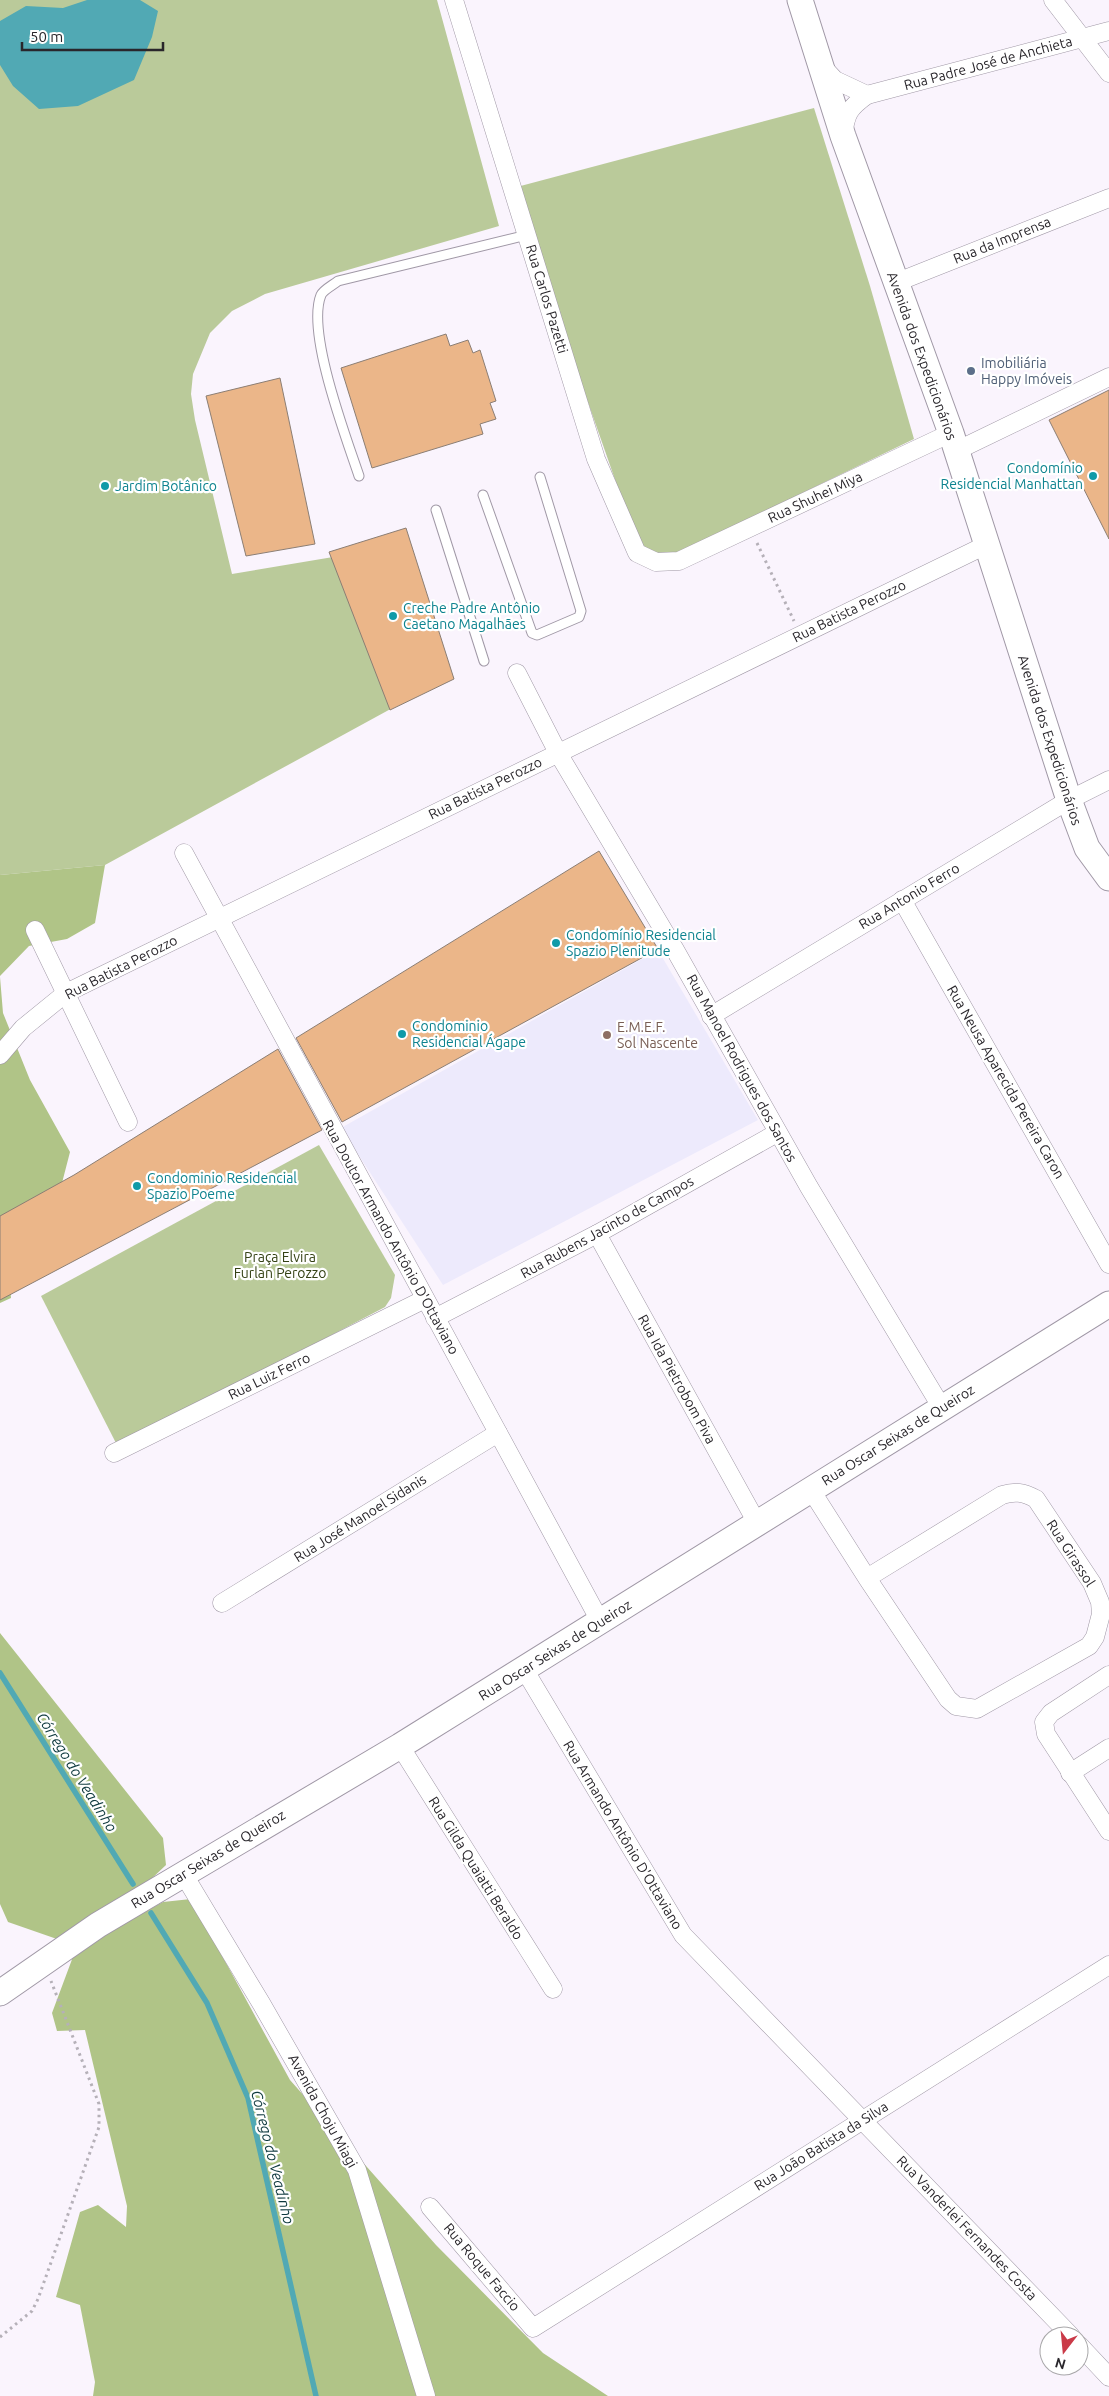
<svg xmlns="http://www.w3.org/2000/svg" width="1109" height="2396" viewBox="0 0 1109 2396" font-family="Ubuntu,sans-serif">
<rect width="100%" height="100%" fill="#faf4fd"/>
<!-- education -->
<polygon fill="#edeafc" points="658,950 758,1120 443,1285 341,1128"/>
<!-- green -->
<g fill="#baca9a">
<polygon points="0,0 437,0 499,226 265,294 232,311 210,333 193,374 191,394 195,420 232,574 363,552 429,688 105,865 0,875"/>
<polygon points="814,108 870,286 914,439 680,552 658,555 639,548 513,188"/>
<polygon points="319,1145 395,1275 391,1298 385,1307 118,1447 41,1296"/>
</g>
<!-- forest -->
<g fill="#b0c487">
<polygon points="105,865 95,923 67,939 29,946 0,976 0,875"/>
<polygon points="0,977 3,1013 30,1080 70,1152 55,1210 8,1258 11,1298 0,1303"/>
<polygon points="0,1633 163,1838 166,1865 129,1900 124,1923 163,1902 191,1899 290,2080 436,2245 543,2353 608,2396 93,2396 95,2382 80,2305 56,2297 80,2212 98,2205 126,2227 127,2206 85,2030 57,2031 52,2013 77,1946 8,1922 0,1904"/>
</g>
<!-- water -->
<polygon fill="#51a9b4" points="87,0 140,0 158,11 152,37 134,80 78,106 39,109 13,86 0,65 0,21 26,6 63,8"/>
<g fill="none" stroke-linecap="round" stroke-linejoin="round">
<!-- stream -->
<g stroke="#51a9b4" stroke-width="5.5">
<polyline points="0,1673 133,1884"/>
<polyline points="151,1913 207,2003 248,2098 316,2396"/>
</g>
</g>
<!-- building -->
<g fill="#ebb689" stroke="#8b7e74">
<polygon points="446,334 450,346 468,340 473,353 480,350 496,401 490,403 496,419 480,424 483,434 372,468 341,368"/>
<polygon points="280,378 315,544 246,556 206,396"/>
<polygon points="1109,390 1109,539 1049,420"/>
<polygon points="406,528 454,679 390,710 329,552"/>
<polygon points="599,851 658,949 342,1122 296,1038"/>
<polygon points="278,1049 322,1130 0,1300 0,1216 74,1175"/>
</g>
<g fill="none" stroke-linecap="round" stroke-linejoin="round">
<!-- lane casing -->
<g stroke="#a098a6" stroke-width="11">
<g id="lane">
<path d="M359 476C346 437 306 332 321 295 323 290 333 285 338 281L527 235"/>
<polyline points="483,495 532,633 537,635 579,617 581,611 540,477"/>
<polyline points="436,510 484,661"/>
</g>
</g>
<!-- street casing -->
<g stroke="#a098a6" stroke-width="19">
<g id="street">
<polyline points="454,0 596,459 637,553 656,562 679,561 951,433"/>
<polyline points="1053,0 1109,73"/>
<polyline points="822,66 835,80 867,95"/>
<path d="M843 135C846 113 849 108 867 95L1109 31"/>
<polyline points="895,283 1109,198"/>
<polyline points="956,451 1109,377"/>
<polyline points="517,673 558,753 674,948 809,1187 942,1408"/>
<polyline points="184,853 600,1621"/>
<polyline points="902,900 1109,1264"/>
<polyline points="35,930 128,1122"/>
<polyline points="711,1016 1069,800 1109,780"/>
<polyline points="0,1055 23,1028 66,993 986,545"/>
<polyline points="597,1234 757,1523"/>
<polyline points="435,1318 597,1234 777,1133"/>
<polyline points="114,1453 425,1299"/>
<path d="M811 1490 867 1578 948 1699 956 1706 977 1709 1089 1646 1095 1637 1101 1614 1100 1602 1092 1583 1036 1499C1023 1492 1015 1491 1002 1495L867 1578"/>
<polyline points="222,1603 498,1433"/>
<polyline points="524,1669 683,1935 1071,2336"/>
<polyline points="1109,1675 1051,1713 1044,1722 1046,1734 1109,1831"/>
<polyline points="400,1746 553,1989"/>
<polyline points="1070,1773 1109,1748"/>
<polyline points="184,1875 261,2003 357,2170 426,2396"/>
<polyline points="430,2207 533,2328 1109,1965"/>
<polyline points="1079,2345 1109,2377"/>
</g>
</g>
<!-- secondary casing -->
<g stroke="#a098a6" stroke-width="27">
<g id="secondary">
<polyline points="800,0 843,136 951,433 1069,800 1087,848 1109,878"/>
<polyline points="0,1993 98,1925 400,1746 1109,1304"/>
</g>
</g>
<!-- path -->
<g stroke="#b5b0b8" stroke-width="3" stroke-dasharray="2.5 4" stroke-linecap="butt">
<polyline points="757,543 794,621"/>
<polyline points="0,2337 32,2311 38,2299 99,2127 99,2104 51,1981"/>
</g>
<!-- lane -->
<use href="#lane" stroke="#fff" stroke-width="9"/>
<!-- street -->
<use href="#street" stroke="#fff" stroke-width="18"/>
<!-- secondary -->
<use href="#secondary" stroke="#fff" stroke-width="25"/>
</g>
<!-- markers -->
<circle fill="#5c6f8a" stroke="#fff" stroke-width="2" cx="971" cy="371" r="5"/>
<g fill="#0f9aa8" stroke="#fff" stroke-width="2">
<circle cx="1093" cy="476" r="5"/>
<circle cx="105" cy="486" r="5"/>
<circle cx="393" cy="616" r="5"/>
<circle cx="556" cy="943" r="5"/>
<circle cx="402" cy="1034" r="5"/>
<circle cx="137" cy="1186" r="5"/>
</g>
<circle fill="#8d6e63" stroke="#fff" stroke-width="2" cx="607" cy="1035" r="5"/>
<g text-anchor="middle" dominant-baseline="central" stroke-width="4.5" stroke-linejoin="round" paint-order="stroke">
<!-- street labels -->
<g font-size="14" fill="#29262b" stroke="#fff">
<text transform="translate(988 63) rotate(-15)">Rua Padre José de Anchieta</text>
<text transform="translate(1002 240) rotate(-22)">Rua da Imprensa</text>
<text transform="translate(547 299) rotate(73)">Rua Carlos Pazetti</text>
<text transform="translate(922 356) rotate(70)">Avenida dos Expedicionários</text>
<text transform="translate(815 497) rotate(-25)">Rua Shuhei Miya</text>
<text transform="translate(849 611) rotate(-26)">Rua Batista Perozzo</text>
<text transform="translate(1050 740) rotate(72)">Avenida dos Expedicionários</text>
<text transform="translate(485 788) rotate(-26)">Rua Batista Perozzo</text>
<text transform="translate(909 896) rotate(-31)">Rua Antonio Ferro</text>
<text transform="translate(121 967) rotate(-27)">Rua Batista Perozzo</text>
<text transform="translate(742 1068) rotate(61)">Rua Manoel Rodrigues dos Santos</text>
<text transform="translate(1006 1082) rotate(60)">Rua Neusa Aparecida Pereira Caron</text>
<text transform="translate(607 1227) rotate(-29)">Rua Rubens Jacinto de Campos</text>
<text transform="translate(391 1237) rotate(61)">Rua Doutor Armando Antônio D'Ottaviano</text>
<text transform="translate(269 1376) rotate(-26)">Rua Luiz Ferro</text>
<text transform="translate(677 1379) rotate(61)">Rua Ida Pietrobom Piva</text>
<text transform="translate(898 1435) rotate(-32)">Rua Oscar Seixas de Queiroz</text>
<text transform="translate(360 1518) rotate(-32)">Rua José Manoel Sidanis</text>
<text transform="translate(1071 1553) rotate(57)">Rua Girassol</text>
<text transform="translate(555 1650) rotate(-32)">Rua Oscar Seixas de Queiroz</text>
<text transform="translate(623 1835) rotate(59)">Rua Armando Antônio D'Ottaviano</text>
<text transform="translate(208 1859) rotate(-31)">Rua Oscar Seixas de Queiroz</text>
<text transform="translate(476 1868) rotate(58)">Rua Gilda Quaiatti Beraldo</text>
<text transform="translate(323 2111) rotate(61)">Avenida Choju Miagi</text>
<text transform="translate(821 2146) rotate(-32)">Rua João Batista da Silva</text>
<text transform="translate(967 2228) rotate(46)">Rua Vanderlei Fernandes Costa</text>
<text transform="translate(482 2267) rotate(50)">Rua Roque Faccio</text>
</g>
<!-- service labels -->
<g font-size="14" fill="#4e5e75" stroke="#fff" text-anchor="start">
<text x="981" y="363">Imobiliária<tspan x="981" dy="16">Happy Imóveis</tspan></text>
</g>
<!-- culture labels -->
<g font-size="14" fill="#0d838f" stroke="#fff" text-anchor="start">
<text x="1083" y="468" text-anchor="end">Condomínio<tspan x="1083" dy="16">Residencial Manhattan</tspan></text>
<text x="115" y="486">Jardim Botânico</text>
<text x="403" y="608">Creche Padre Antônio<tspan x="403" dy="16">Caetano Magalhães</tspan></text>
<text x="566" y="935">Condomínio Residencial<tspan x="566" dy="16">Spazio Plenitude</tspan></text>
<text x="412" y="1026">Condominio<tspan x="412" dy="16">Residencial Ágape</tspan></text>
<text x="147" y="1178">Condominio Residencial<tspan x="147" dy="16">Spazio Poeme</tspan></text>
</g>
<!-- education labels -->
<g font-size="14" fill="#785e54" stroke="#fff" text-anchor="start">
<text x="617" y="1027">E.M.E.F.<tspan x="617" dy="16">Sol Nascente</tspan></text>
</g>
<!-- park labels -->
<g font-size="14" fill="#354215" stroke="#fff">
<text x="280" y="1257">Praça Elvira<tspan x="280" dy="16">Furlan Perozzo</tspan></text>
</g>
<!-- water labels -->
<g font-size="15" font-style="italic" fill="#0e393e" stroke="#fff">
<text transform="translate(77 1772) rotate(58)">Córrego do Veadinho</text>
<text transform="translate(273 2157) rotate(76)">Córrego do Veadinho</text>
</g>
</g>
<!-- north arrow -->
<g transform="translate(1064 2351) rotate(196)"><circle r="24" fill="#ffffff" stroke="#a9a8aa"/>
<path d="M0-4L9 19L0 12L-9 19Z" fill="#ca3a48"/>
<text y="-8" font-size="14" font-weight="bold" text-anchor="middle" fill="#29262b">N</text>
</g>
<!-- scale -->
<path d="M22 42v8h141v-8" fill="none" stroke="#29262b" stroke-width="2.5"/>
<text x="30" y="42" font-size="15" fill="#29262b" stroke="#ffffff" stroke-width="4" paint-order="stroke">50 m</text>
</svg>
